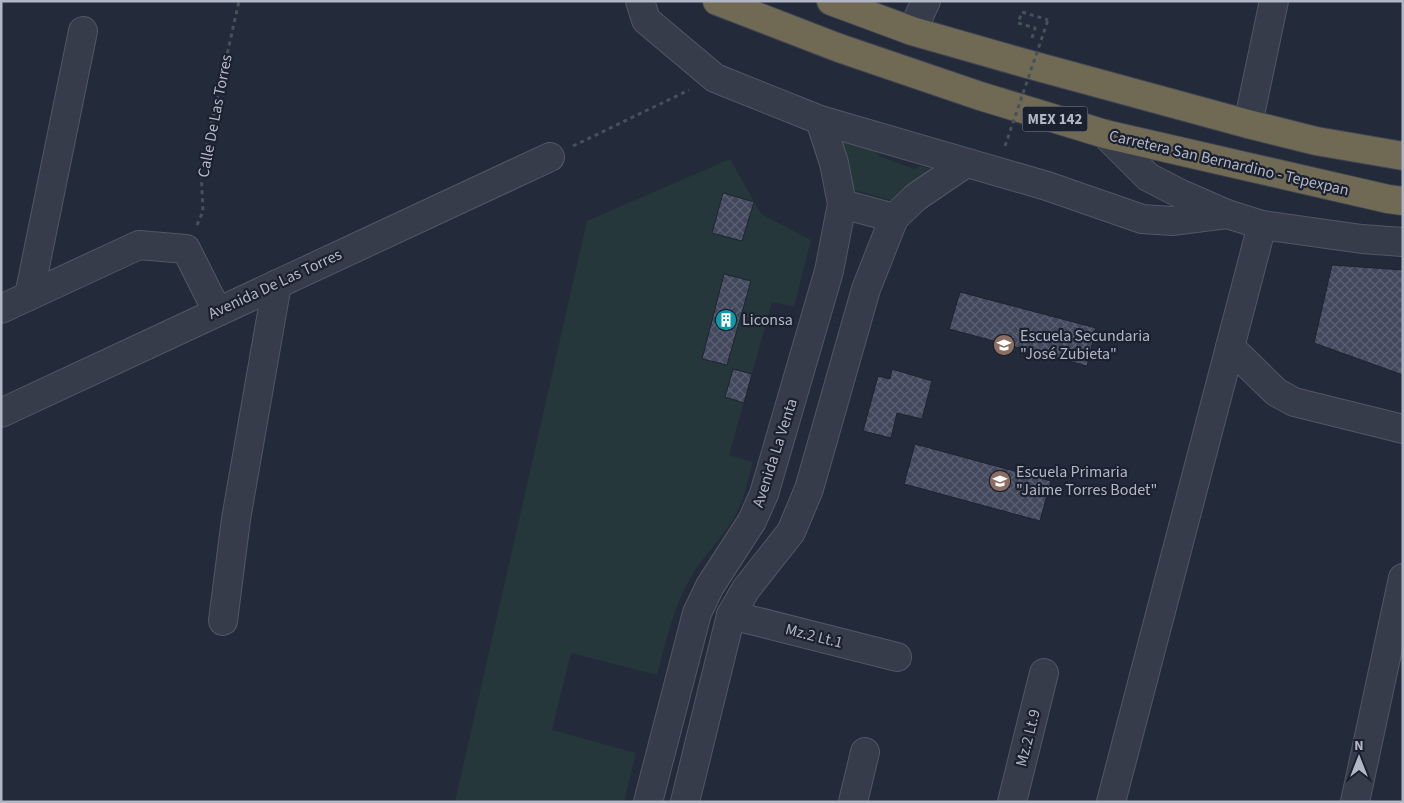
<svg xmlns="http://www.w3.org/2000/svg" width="1404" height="803" viewBox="0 0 1404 803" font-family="'Source Sans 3',sans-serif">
<defs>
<pattern id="building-cross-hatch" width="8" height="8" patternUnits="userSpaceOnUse" patternTransform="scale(1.25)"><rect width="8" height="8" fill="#42495c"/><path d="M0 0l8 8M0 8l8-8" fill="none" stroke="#5b6172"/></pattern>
</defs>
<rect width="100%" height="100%" fill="#232a3a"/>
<!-- green -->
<g fill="#26373c">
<polygon points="839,138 876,149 879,156 914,169 921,166 931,169 933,172 893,201 854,190 850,184"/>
<path d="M730 159 761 214 811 240 794 307 772 302 729 455 753 462C749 475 746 490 741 503 731 530 707 550 692 575 674 606 666 640 657 675L571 653 552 730 636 753 624 802H455L587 221Z"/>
</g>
<!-- building -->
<g fill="url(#building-cross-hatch)" stroke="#1e2331">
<polygon points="723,193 754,202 742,241 712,233"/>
<polygon points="1332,265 1403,270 1403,375 1314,343"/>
<polygon points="724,274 751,281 727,365 702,359"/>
<polygon points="960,292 1096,328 1087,366 949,329"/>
<polygon points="733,369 752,374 744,403 725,397"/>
<polygon points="892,369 932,381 922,419 897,413 891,438 863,431 878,376 890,379"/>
<polygon points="915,444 1051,481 1040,521 904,484"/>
</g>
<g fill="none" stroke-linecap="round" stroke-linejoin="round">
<!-- minor casing -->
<g stroke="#525765" stroke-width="30">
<g id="minor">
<polyline points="640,1 646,20 715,78 820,120 1047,186 1142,219 1172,221 1227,214"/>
<polyline points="912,31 926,1"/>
<polyline points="1248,124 1274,1"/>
<polyline points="1105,134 1148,177 1181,194 1227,214 1262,225 1362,239 1403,242"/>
<polyline points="842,204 894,218"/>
<polyline points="29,296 83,31"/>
<polyline points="1,309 139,245 186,249 217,311"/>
<polyline points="1230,347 1276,392 1294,402 1403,429"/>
<polyline points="1,413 550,157"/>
<polyline points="731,615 897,657"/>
<polyline points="223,621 236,519 277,284"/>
<polyline points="648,802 697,613 710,586 752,521 764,494 829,271 842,204 834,163 820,120"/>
<polyline points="685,802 731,615 746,589 791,532 809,489 866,289 894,218 916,197 966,163"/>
<polyline points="853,802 865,752"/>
<polyline points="1012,802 1044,673"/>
<polyline points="1111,802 1262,225"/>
<polyline points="1355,802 1403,578"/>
</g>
</g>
<!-- highway casing -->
<g stroke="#3f4452" stroke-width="30">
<g id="highway">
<polyline points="717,1 839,48 980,96 1105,134 1388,199 1403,201"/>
<polyline points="831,1 912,31 1024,63 1248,124 1316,141 1403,156"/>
</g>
</g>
<!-- path -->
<g stroke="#435358" stroke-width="3" stroke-dasharray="4 4" stroke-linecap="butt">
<polyline points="1032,38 1035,28 1018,23 1022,12 1048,20"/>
<polyline points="573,146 689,90"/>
<polyline points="197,225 203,211 201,171 239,1"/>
</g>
<!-- minor -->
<use href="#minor" stroke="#373c4a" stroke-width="28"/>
<!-- highway -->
<use href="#highway" stroke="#706954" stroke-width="28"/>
<!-- path-bridge -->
<polyline stroke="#435358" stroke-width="3" stroke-dasharray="4 4" stroke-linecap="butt" points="1005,146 1048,20"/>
</g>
<!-- icons -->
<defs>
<g id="building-disc" transform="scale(1.125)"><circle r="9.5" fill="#0f9aa8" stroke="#1c212f"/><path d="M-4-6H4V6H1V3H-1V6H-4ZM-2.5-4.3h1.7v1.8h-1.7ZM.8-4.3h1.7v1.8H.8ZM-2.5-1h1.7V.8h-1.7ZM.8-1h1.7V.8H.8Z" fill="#fff"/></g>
<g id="school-disc" transform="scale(1.125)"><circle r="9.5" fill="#8d6e63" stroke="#1c212f"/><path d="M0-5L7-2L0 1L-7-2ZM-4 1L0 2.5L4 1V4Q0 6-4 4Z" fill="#fff"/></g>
</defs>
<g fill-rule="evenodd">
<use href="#building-disc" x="726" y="320"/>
<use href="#school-disc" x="1004" y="345"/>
<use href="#school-disc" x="1000" y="481"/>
</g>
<g text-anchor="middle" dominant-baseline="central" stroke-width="4.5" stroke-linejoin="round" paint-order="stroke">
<!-- shield labels -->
<rect fill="#1c212f" stroke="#858a99" stroke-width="1" x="1022.5" y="106.5" width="65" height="25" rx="4"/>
<g font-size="15" font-weight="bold" fill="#b2b7c6">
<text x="1055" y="119">MEX 142</text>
</g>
<!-- street labels -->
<g font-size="16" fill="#b2b7c6" stroke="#1c212f">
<text transform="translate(215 116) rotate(-79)">Calle De Las Torres</text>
<text transform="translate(1229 163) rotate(13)">Carretera San Bernardino - Tepexpan</text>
<text transform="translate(275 284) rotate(-25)">Avenida De Las Torres</text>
<text transform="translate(775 453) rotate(-72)">Avenida La Venta</text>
<text transform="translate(814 636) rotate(14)">Mz.2 Lt.1</text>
<text transform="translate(1028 738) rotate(-76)">Mz.2 Lt.9</text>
</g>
<!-- poi labels -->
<g font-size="16" fill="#b2b7c6" stroke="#1c212f" text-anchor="start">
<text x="742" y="320">Liconsa</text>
<text x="1020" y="336">Escuela Secundaria<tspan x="1020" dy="18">"José Zubieta"</tspan></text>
<text x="1016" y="472">Escuela Primaria<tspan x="1016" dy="18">"Jaime Torres Bodet"</tspan></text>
</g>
</g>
<!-- border -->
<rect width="1404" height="803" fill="none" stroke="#b2b7c6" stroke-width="5"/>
<!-- north arrow -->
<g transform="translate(1359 758)" stroke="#1c212f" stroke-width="4" paint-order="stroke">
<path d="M0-4L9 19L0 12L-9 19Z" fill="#b2b7c6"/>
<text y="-8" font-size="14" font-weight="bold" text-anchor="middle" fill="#b2b7c6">N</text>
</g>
</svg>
